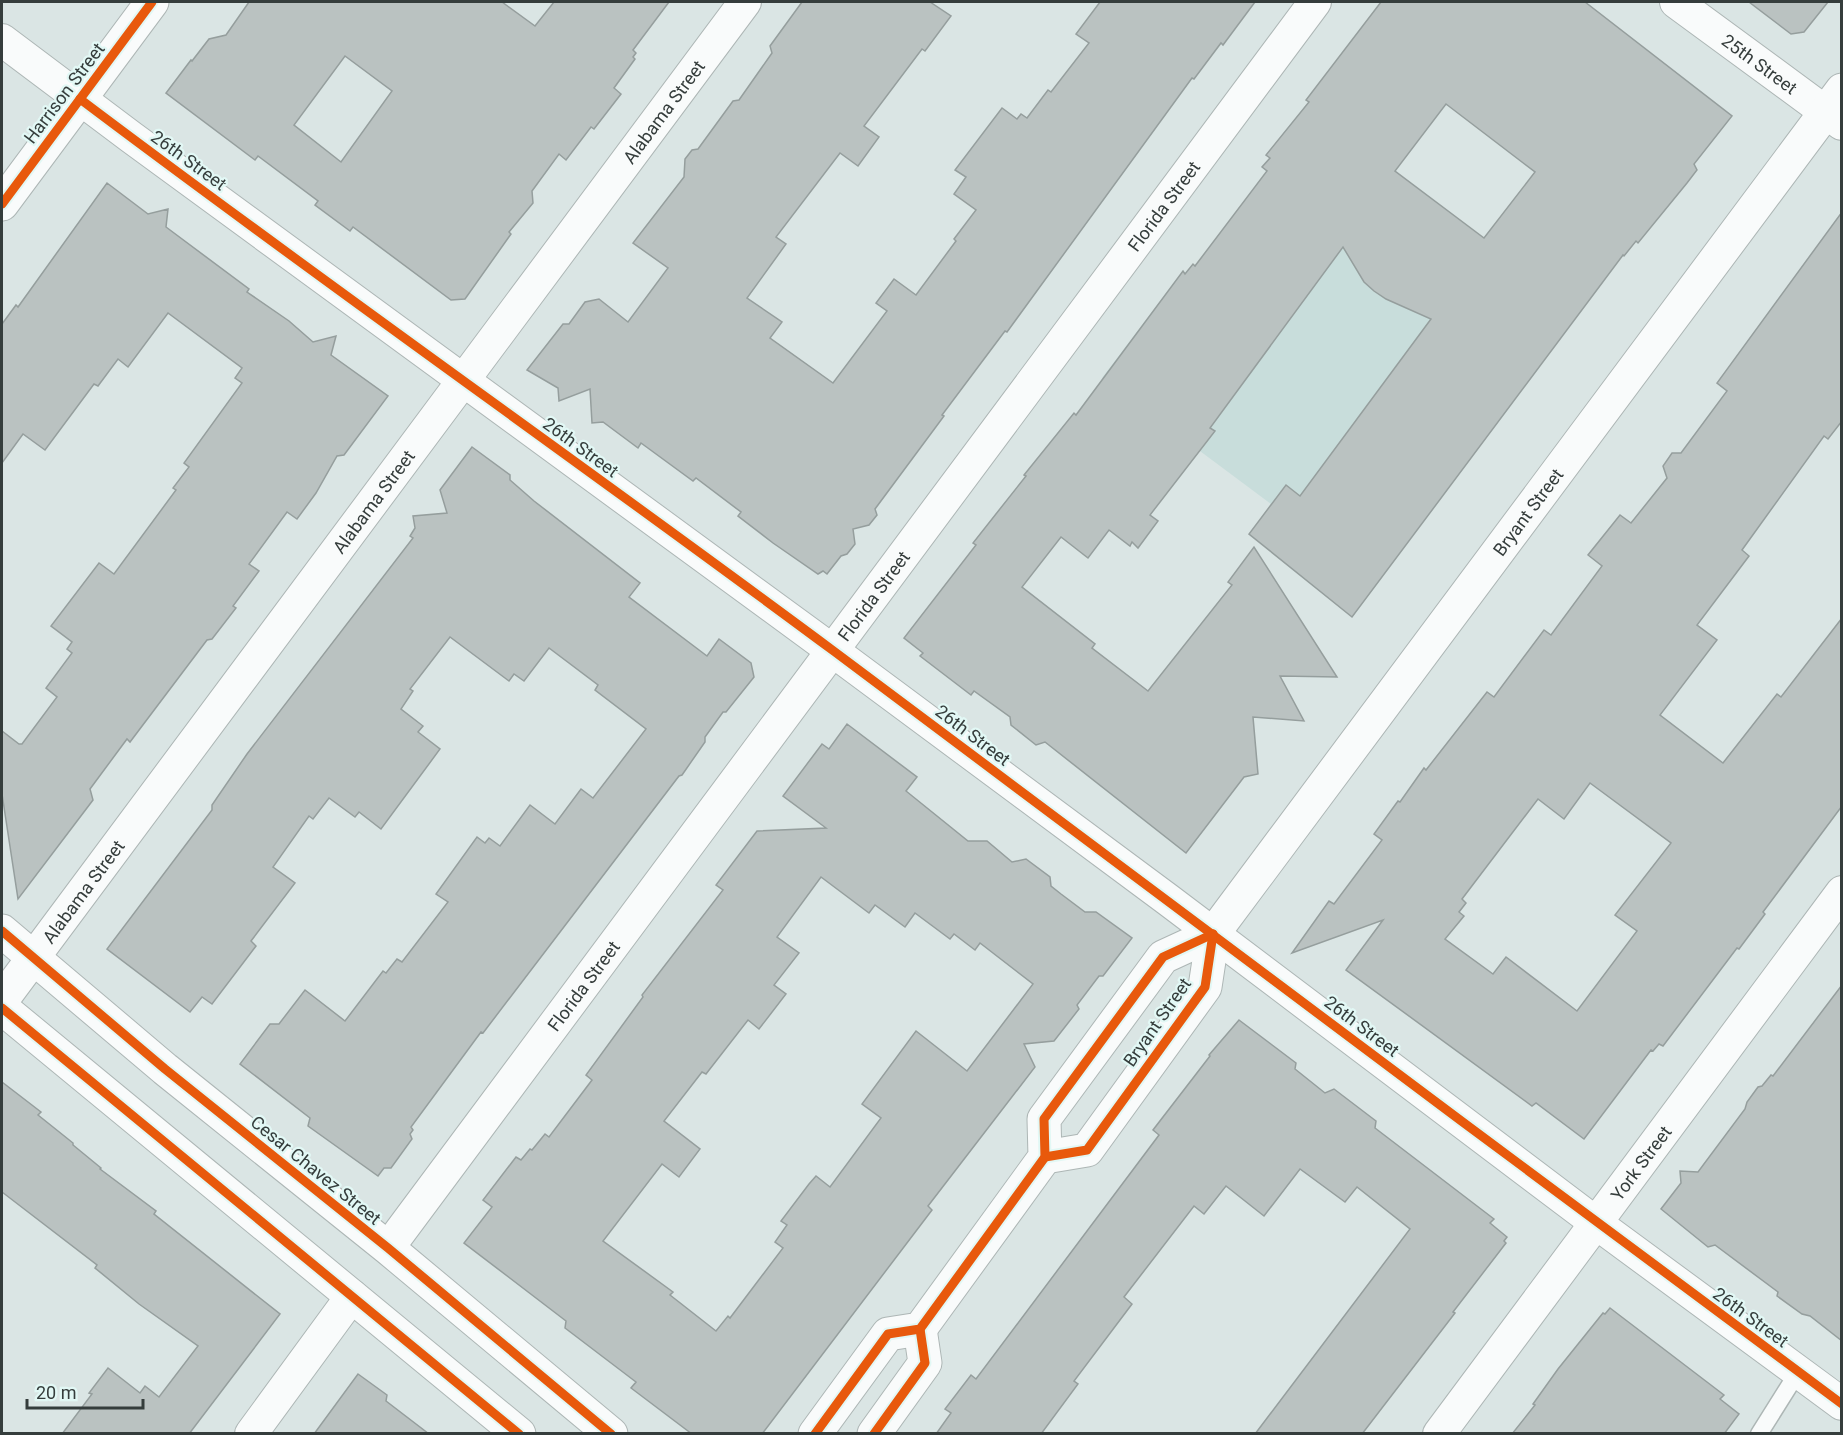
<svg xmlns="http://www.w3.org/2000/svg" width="1843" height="1435" viewBox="0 0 1843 1435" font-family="Roboto,sans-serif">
<rect width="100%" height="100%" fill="#dae5e4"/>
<!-- built -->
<polygon fill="#c8dddb" points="1306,105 1491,244 1531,286 1575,319 1377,583 1102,378 1183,271 1185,273 1193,264 1196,266 1267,171 1263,167 1270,158 1266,155"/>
<!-- building -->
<g fill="#bac2c1" stroke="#959e9d" stroke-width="1.5" fill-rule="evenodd">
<path d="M249 2H502L535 26 554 2H669L633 50 636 53 633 57 635 59 614 88 621 94 594 129 591 127 566 160 559 154 532 191 533 203 509 232 511 234 465 299 451 300 353 227 350 231 315 205 318 201 258 156 255 160 166 93 191 60 192 61 209 39 226 35ZM345 56 392 91 341 162 294 125Z"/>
<polygon points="802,2 930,2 951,16 925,51 922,49 864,126 879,137 858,166 840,153 776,237 786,244 747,298 782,322 770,338 833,383 887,311 876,303 894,279 916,295 956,241 954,239 976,210 954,194 966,177 955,170 1002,108 1017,119 1021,114 1027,118 1048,90 1051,92 1089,43 1076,34 1100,2 1255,2 1223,45 1221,43 1194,79 1192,78 1007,332 1005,331 942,415 944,416 875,509 877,515 869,525 853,529 855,544 847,554 841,556 827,574 823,571 818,574 773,543 738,516 741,512 696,478 693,481 641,443 638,448 603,422 592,423 590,389 559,401 558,388 527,370 563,324 569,324 585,302 599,299 628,322 668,268 633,243 684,177 685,159 692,150 698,149 733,101 739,100 772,53 770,46"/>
<path d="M1381 2H1585L1732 116 1694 164 1697 170 1687 183 1638 243 1636 241 1624 256 1623 255 1352 617 1249 534 1286 485 1300 496 1431 319 1386 299 1374 291 1364 282 1343 247 1210 428 1215 431 1150 515 1158 521 1138 548 1132 542 1130 546 1109 530 1088 558 1061 537 1022 587 1095 644 1092 648 1148 691 1232 585 1228 582 1254 547 1337 677 1280 676 1304 721 1253 717 1258 774 1244 777 1186 853 1045 742 1036 745 1011 725 1010 717 974 691 971 695 920 656 923 653 904 638 976 545 973 543 1026 476 1024 475 1074 413 1076 415 1183 271 1185 274 1193 264 1195 266 1267 171 1262 167 1270 158 1266 155 1309 102 1306 100ZM1446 104 1535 172 1484 238 1395 171Z"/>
<polygon points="1749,2 1828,2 1804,32 1791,34"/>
<polygon points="107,183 148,214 168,209 166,227 249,289 247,292 289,321 313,342 336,336 331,355 388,396 344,455 337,456 316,493 297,519 287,512 249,564 259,571 233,606 236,608 212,639 207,640 130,742 127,739 90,789 93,800 18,899 2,794 2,731 19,744 22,744 57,697 46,688 72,653 67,649 72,642 51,626 99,563 114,574 176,490 173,488 189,467 184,463 242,383 235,378 242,368 168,313 128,367 118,359 98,386 94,384 45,450 23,434 2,463 2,324 16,305 18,307"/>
<path d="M1842 212V421L1828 439 1824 436 1742 550 1749 556 1697 625 1717 640 1660 715 1723 763 1777 694 1781 697 1842 618V806L1763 912 1765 914 1739 949 1737 948 1663 1046 1659 1044 1653 1051 1651 1050 1584 1139 1536 1103 1532 1106 1346 970 1383 920 1292 953 1329 901 1334 904 1382 840 1374 834 1398 801 1400 802 1424 768 1426 770 1487 692 1494 697 1544 630 1551 635 1602 566 1588 555 1620 515 1631 523 1667 478 1663 466 1672 453H1681L1727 391 1717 383ZM1590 783 1671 843 1615 915 1637 931 1577 1011 1506 957 1493 974 1445 939 1464 916 1459 912 1466 903 1462 899 1538 799 1564 819Z"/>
<polygon points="472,447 510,475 510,480 534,501 640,583 629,597 707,656 719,639 751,663 754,677 726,712 723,712 705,737 705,742 682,775 679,776 483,1033 481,1032 411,1127 413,1130 410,1134 412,1139 391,1168 384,1168 378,1176 308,1126 310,1118 240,1064 270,1024 279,1024 305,990 345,1021 383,971 386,973 397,959 402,962 448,902 436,894 477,837 485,843 489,838 500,846 530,805 555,824 581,789 593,798 646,729 595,690 598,685 549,648 524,681 514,674 509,681 450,637 410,689 413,691 401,709 423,726 418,732 440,749 381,829 359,812 355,817 329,798 313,819 309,816 273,867 295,883 251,941 256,946 212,1004 202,997 190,1012 107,949 212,810 212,805 247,754 413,538 410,536 415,528 413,516 447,513 440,490"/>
<path d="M847 724 917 777 906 791 968 841H987L1012 862 1026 859 1050 877 1051 886 1061 894 1085 912H1096L1132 938 1103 976H1099L1077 1005 1079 1009 1054 1041 1024 1044 1035 1067 928 1206 932 1210 762 1434H692L631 1388 636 1382 565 1328 566 1321 464 1243 492 1207 483 1200 516 1157 521 1160 530 1149 532 1150 545 1134 549 1137 592 1080 586 1075 643 997 642 995 723 890 716 885 757 831 826 828 783 796 822 744 829 749ZM821 877 869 913 875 905 905 927 915 913 950 939 954 934 975 950 980 943 1033 984 967 1071 916 1031 862 1104 881 1118 830 1187 816 1176 809 1184 781 1221 787 1225 775 1242 783 1248 730 1318 728 1316 716 1331 670 1295 673 1292 603 1241 662 1164 679 1177 700 1149 664 1121 702 1072 706 1074 748 1020 759 1029 786 994 774 985 799 953 777 937Z"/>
<polygon points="1842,985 1842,1341 1810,1316 1802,1314 1777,1296 1778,1292 1715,1245 1708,1247 1661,1209 1681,1183 1680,1171 1698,1172 1745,1109 1747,1102 1758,1087 1762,1086 1771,1075 1773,1076"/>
<polygon points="1239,1020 1296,1063 1295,1069 1325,1093 1334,1089 1376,1121 1375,1128 1494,1219 1490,1223 1507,1237 1504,1241 1506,1243 1453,1312 1455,1313 1362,1434 1255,1434 1410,1229 1357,1187 1345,1202 1300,1169 1264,1216 1226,1186 1204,1214 1194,1206 1124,1297 1132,1304 1074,1381 1078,1384 1041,1434 936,1434 951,1413 945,1409 971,1375 976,1379 1159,1135 1153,1130 1210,1056 1209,1055"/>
<polygon points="2,1082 41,1112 38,1115 73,1143 73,1145 101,1168 100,1169 156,1211 154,1214 280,1314 189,1434 62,1434 92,1394 89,1393 108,1368 140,1393 145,1386 159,1397 198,1346 139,1304 95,1268 97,1265 2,1192"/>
<polygon points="1610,1308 1724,1395 1720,1399 1739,1414 1724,1434 1512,1434 1535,1405 1533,1404 1558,1369 1603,1313 1605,1314"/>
<polygon points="358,1374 387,1395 386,1401 429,1434 314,1434"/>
</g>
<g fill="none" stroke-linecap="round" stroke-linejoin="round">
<!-- lane casing -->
<g stroke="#adb6b5" stroke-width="19">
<polyline id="lane" points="1759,1434 1798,1372"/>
</g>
<!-- street casing -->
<g stroke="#adb6b5" stroke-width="34">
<g id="street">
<path id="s1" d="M1676 2 1842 124"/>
<polyline points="2,40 131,137 833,651 1167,899 1596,1223 1842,1404"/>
<path id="s2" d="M34 957 745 2"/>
<path id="s3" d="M388 1248 1315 2"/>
<polyline points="251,1434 352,1296"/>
<path id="s4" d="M1439 1434 1842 892"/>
</g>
</g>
<!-- secondary casing -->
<g stroke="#adb6b5" stroke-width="35">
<g id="secondary">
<polyline points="2,204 152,2"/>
<polyline points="2,1000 34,957"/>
<path id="s5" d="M1045 1157 1087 1150 1205 987 1213 934 1842 90"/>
<polyline points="815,1434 888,1334 920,1329 1045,1157 1044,1119 1163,957 1213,934"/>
<polyline points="874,1434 925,1363 920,1329"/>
</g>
</g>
<!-- primary casing -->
<g stroke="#adb6b5" stroke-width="35">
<g id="primary">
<polyline points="2,931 165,1069 388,1248 611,1434"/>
<polyline points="2,1008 519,1434"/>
</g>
</g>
<!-- lane -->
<use href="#lane" stroke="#f9fbfb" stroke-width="16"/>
<!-- street -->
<use href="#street" stroke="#f9fbfb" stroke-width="32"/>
<!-- secondary -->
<use href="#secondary" stroke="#f9fbfb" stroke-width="33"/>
<!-- primary -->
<use href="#primary" stroke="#f9fbfb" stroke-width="33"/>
<!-- cycleway casing -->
<g stroke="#e2f8f5" stroke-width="13">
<g id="cycleway">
<path d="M80 99C329 287 585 466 835 652 1171 903 1505 1155 1842 1404"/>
<polyline points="2,204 152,2"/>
<polyline points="2,931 165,1069 388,1248 611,1434"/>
<polyline points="2,1008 519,1434"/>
<polyline points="1045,1157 1087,1150 1205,987 1213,934"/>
<polyline points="815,1434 888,1334 920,1329 1045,1157 1044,1119 1163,957 1213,934"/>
<polyline points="874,1434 925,1363 920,1329"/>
</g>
</g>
<!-- cycleway -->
<use href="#cycleway" stroke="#e8590c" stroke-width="9"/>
</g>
<g text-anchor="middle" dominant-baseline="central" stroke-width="4.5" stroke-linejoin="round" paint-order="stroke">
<!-- street labels -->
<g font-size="18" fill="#353d3c" stroke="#e2f8f5">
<text stroke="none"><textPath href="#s1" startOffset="104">25th Street</textPath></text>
<text transform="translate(64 93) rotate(-53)">Harrison Street</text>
<text stroke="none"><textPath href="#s2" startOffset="1054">Alabama Street</textPath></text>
<text transform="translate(189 160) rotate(36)">26th Street</text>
<text stroke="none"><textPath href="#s3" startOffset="1299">Florida Street</textPath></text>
<text transform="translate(581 447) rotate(36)">26th Street</text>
<text stroke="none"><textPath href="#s2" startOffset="568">Alabama Street</textPath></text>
<text stroke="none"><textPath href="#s5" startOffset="824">Bryant Street</textPath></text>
<text stroke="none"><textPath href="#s3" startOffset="813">Florida Street</textPath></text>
<text transform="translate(973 735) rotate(37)">26th Street</text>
<text stroke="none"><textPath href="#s2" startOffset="82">Alabama Street</textPath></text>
<text stroke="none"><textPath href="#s3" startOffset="327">Florida Street</textPath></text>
<text transform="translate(1157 1022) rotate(-55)">Bryant Street</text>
<text transform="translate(1362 1026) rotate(37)">26th Street</text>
<text stroke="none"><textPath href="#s4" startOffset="338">York Street</textPath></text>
<text transform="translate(316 1170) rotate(39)">Cesar Chavez Street</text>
<text transform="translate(1751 1317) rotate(36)">26th Street</text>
</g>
</g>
<!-- border -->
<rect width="1843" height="1435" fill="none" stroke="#353d3c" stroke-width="6"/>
<!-- scale -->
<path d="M27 1399v9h116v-9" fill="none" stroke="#353d3c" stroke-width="3"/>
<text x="36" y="1399" font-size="18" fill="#353d3c" stroke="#e2f8f5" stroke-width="4.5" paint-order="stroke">20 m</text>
</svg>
